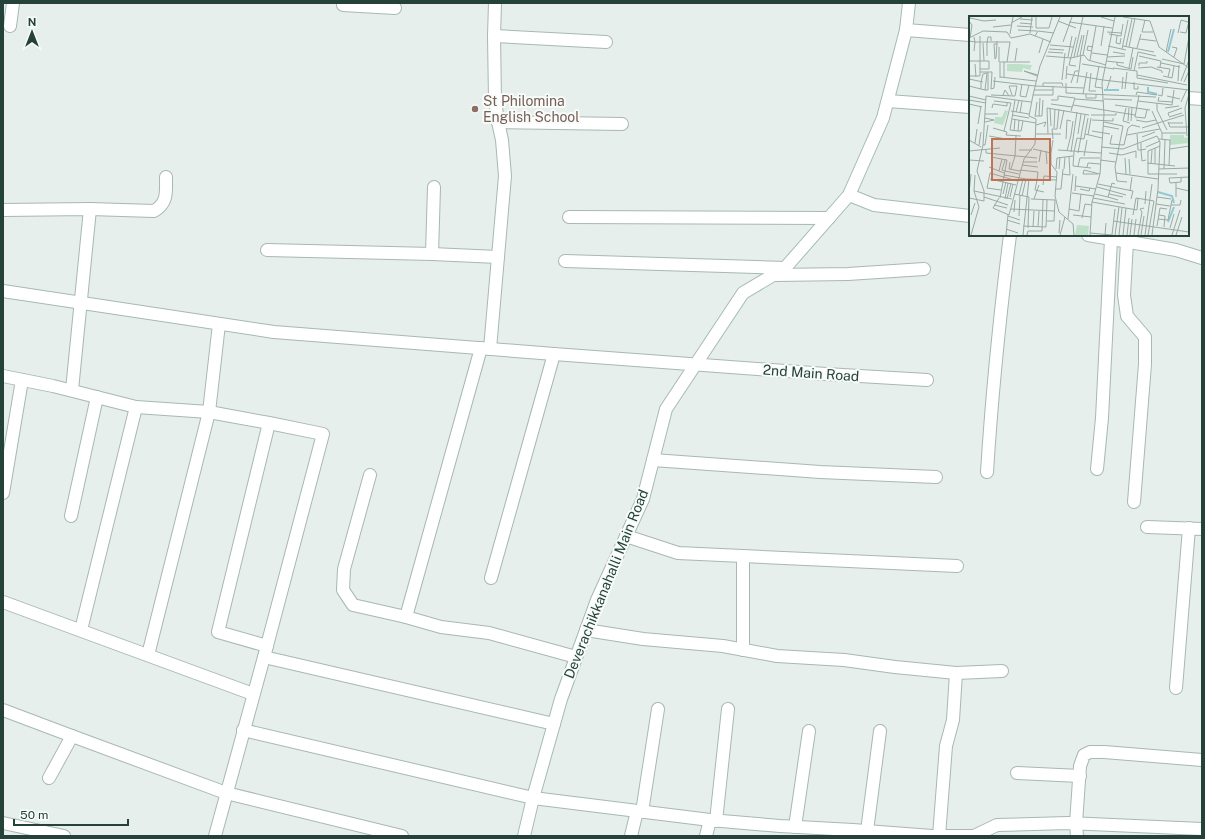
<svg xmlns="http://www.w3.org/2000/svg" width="1205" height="839" viewBox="0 0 1205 839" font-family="'Public Sans',sans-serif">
<rect width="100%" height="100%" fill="#e6efeb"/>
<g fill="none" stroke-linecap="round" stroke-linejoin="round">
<!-- street casing -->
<g stroke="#a8b8b2" stroke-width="14">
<g id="street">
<polyline points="343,3 343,5 395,8"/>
<polyline points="10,26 13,3"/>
<polyline points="906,30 970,35"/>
<polyline points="494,36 606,42"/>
<polyline points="1188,98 1202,99"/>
<polyline points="888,101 970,107"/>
<polyline points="498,122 622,124"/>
<path d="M3 210 90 209 154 211C168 203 166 192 166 177"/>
<polyline points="569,217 829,218"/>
<polyline points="1127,242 1124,295 1127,316 1145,337 1145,364 1134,502"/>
<polyline points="267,250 432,254 498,257"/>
<polyline points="432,254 434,187"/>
<polyline points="565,261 785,268"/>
<polyline points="774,275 848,274 924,269"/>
<polyline points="3,291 274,332 554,354 826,374 927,380"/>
<polyline points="490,349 505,176 502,140 498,122 495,100 494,36 495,3"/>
<polyline points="3,376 53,386 136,407 209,412 269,423 323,434 264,657 215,836"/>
<polyline points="72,390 90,209"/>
<polyline points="653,460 820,472 936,477"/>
<polyline points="1097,469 1102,418 1111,239"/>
<path d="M987 472C992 393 1000 314 1010 235"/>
<polyline points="370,475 344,569 343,590 353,605 406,617 441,627 489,633 576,657"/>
<polyline points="3,493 22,380"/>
<polyline points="71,516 97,397"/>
<polyline points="1147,527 1202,529"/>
<polyline points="626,536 678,553 957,566"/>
<polyline points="743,556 743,650"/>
<polyline points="491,578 554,354"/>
<polyline points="3,602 253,694"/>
<polyline points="406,617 481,348"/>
<polyline points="81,630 136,407"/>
<polyline points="586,630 643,639 723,646 777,656 844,660 895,667 956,673 953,720 946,746 939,836"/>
<polyline points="267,646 218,632 269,423"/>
<polyline points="148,655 209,412 219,324"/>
<polyline points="264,657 554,724"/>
<polyline points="956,673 1002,671"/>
<polyline points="1176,688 1189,528"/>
<polyline points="3,710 72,736 226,793 402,836"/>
<polyline points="243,730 533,798 710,820 780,826 853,830 932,836 974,836 997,825 1068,823 1202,829"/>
<polyline points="1017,773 1080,776"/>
<polyline points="49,778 72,736"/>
<polyline points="642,812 658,709"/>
<polyline points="716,821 728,709"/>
<polyline points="3,823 64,836"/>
<polyline points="795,827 809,731"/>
<polyline points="867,831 880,731"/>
<polyline points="631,836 637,811"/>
<polyline points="706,836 710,820"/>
<polyline points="1077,836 1076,823 1080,766 1084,755 1090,752 1104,752 1202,760"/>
</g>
</g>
<!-- secondary casing -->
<g stroke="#a4bbb3" stroke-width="14">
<g id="secondary">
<polyline points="849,195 874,205 970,216"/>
<polyline points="1088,235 1176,250 1202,258"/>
<polyline points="524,836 533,798 561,699 597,600 643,499 666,409 743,293 785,268 849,195 883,118 906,30 909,3"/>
</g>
</g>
<!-- street -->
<use href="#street" stroke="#fff" stroke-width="12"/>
<!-- secondary -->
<use href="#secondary" stroke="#fff" stroke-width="12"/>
</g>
<!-- markers -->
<circle fill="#8d6e63" stroke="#f7fbf9" stroke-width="1.5" cx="475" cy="109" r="4"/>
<g text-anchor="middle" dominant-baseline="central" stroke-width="4" stroke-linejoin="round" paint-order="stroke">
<!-- education labels -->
<g font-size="14" fill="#785e54" stroke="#f7fbf9" text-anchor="start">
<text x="483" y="101">St Philomina<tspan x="483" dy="16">English School</tspan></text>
</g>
<!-- street labels -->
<g font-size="14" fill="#24423a" stroke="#f7fbf9">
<text transform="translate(811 373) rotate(4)">2nd Main Road</text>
<text transform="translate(606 584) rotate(-68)">Deverachikkanahalli Main Road</text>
</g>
</g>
<!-- overview -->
<g transform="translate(969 16)">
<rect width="220" height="220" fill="#e6efeb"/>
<path d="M38 48H50L63 49 61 54 54 52 53 56 38 55ZM36 94 39 95 34 109 25 107 26 101H33ZM201 119H215V122L220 121V127L201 129ZM108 209 120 210 119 219H106Z" fill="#bfe0c8"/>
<path fill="none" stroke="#8ec9d4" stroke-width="2" d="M199 36 205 13M179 71V76L188 78M135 74H150M189 176 203 180 205 187M199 206 205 191"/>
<path fill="none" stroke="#98aaa4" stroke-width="1" d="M67 1V12H80L83 1M132 1 145 5M154 1 181 5 190 31 220 52M1 2 15 5 27 4M51 3 64 4M176 4 173 16H184M0 5 3 9 1 22M89 5 107 12M100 6 143 12M42 7 53 1M51 7 63 8M48 10 64 11M24 11 42 9M49 14 68 15M138 16 152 17M211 16 217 17 220 5M61 17 63 1M209 17 212 4 219 6M41 18 44 1M140 18 152 20 154 8M66 20 69 15 85 17M148 20 147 27 151 28 152 22M5 21 6 26H41M107 21 100 49 107 50M0 22 14 15 38 16 42 22M42 22 61 18 82 26M171 23 187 25M0 25 6 26 5 35M28 25V28L27 42 26 43 25 28H28M94 26 103 1M14 27 15 45M18 27V40M18 27 19 21H22V25M81 29 104 31M132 30 135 10M139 30 157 34M154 30 185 36M157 30 163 3M30 31V46H61M160 31 166 2M203 31 208 32 205 41M168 32 172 18M80 33 95 34M153 33 159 4M123 35 118 34 119 30 124 31M79 36 94 37M144 36 156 38M197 36 202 13M70 37 74 23M123 37 138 39M114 39 119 14M77 40 102 42 115 39 119 44 137 49M108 40 113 19M111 40 115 19M170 40 192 45 191 51M99 41 103 20M105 41 114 1M138 41 156 40M193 43 215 48 220 21M121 44 127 10M0 45H20V53H11M46 45 48 32M137 45 155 47M35 46V61M38 46 41 26M148 46V49L162 53 164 41M31 47V62M192 47 211 51M6 48 7 61M113 48 145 53M130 50 126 71 133 72M170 50V47H178V45M188 51 201 53 199 61M144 52 168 55V62L199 67M160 52 164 32M169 52 182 51 193 55V57M110 55 112 39M165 55 169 36 187 40M11 56H23L22 73 25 72 26 61M122 57 120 75H127M98 58 134 64M168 59 218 69M0 60H11V20M68 60 55 55 69 59M194 60 203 62 205 50M31 61 67 65M0 63 14 66M97 63 98 50M93 64 96 37M134 64 220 74M0 65V43M24 65 66 70M209 65 210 49M212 65 220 44M165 66V73H169V70M215 66 220 55M97 67V77L187 81M102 67 106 55H110L108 67M53 68 51 80 57 81 60 69M0 70 12 73M66 70 115 72M74 70V67H93L94 70M138 73 142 60M153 73 154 61M156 73 158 56M16 74H19V56M16 74 12 73V66L14 58 18 57M16 74 18 57M65 74H84M114 78 118 56M117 78V82H127V78M22 79 46 80 48 70H40L43 79M34 79 36 74 40 80M64 79H84V70M167 79 168 76 188 79M170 79 166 101 176 102 178 94M189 79 193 80 194 72M0 80 17 84M198 80 211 83M190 81 189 85 204 86M106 83 135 85M135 83 163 84M0 84 17 87M46 84 41 114 49 115M82 84H89V80L106 82 102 95M25 85 42 87 35 115M169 85 203 89 205 74M212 86 218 73M188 87V94L198 114M0 88 13 91M82 88 103 91M104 89 135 94M146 89 181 94M23 92 24 88 38 90V86M81 92 82 110M157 92 154 105 161 107M196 92 210 90M135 94 166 99M42 95 60 98M183 95 193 117V123M47 96 50 84M51 97 53 85M16 98H29M43 99 60 102M122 99H147V97M67 100H73L74 84M70 100 71 82M200 100 199 97 213 92M66 101 68 86M200 101 213 97M43 103 67 107M50 104 49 115H52L54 105M123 104 144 105V102M167 104 177 106 187 104M159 105 160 92M162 105 163 92M16 106 25 104 16 102M135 106 154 110 146 151 148 165 158 166M199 106 201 111H220M199 107H214M9 108 12 90M67 109 77 106 75 111M134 110 150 113M24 112 38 116 37 119 52 120M85 112 86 93M173 112 215 99M91 113 95 94M45 115 46 103M123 115 141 118M193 117H217M67 118H92M79 118 78 92 120 99M109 118 112 98M116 118 133 122M168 118 169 134H172V127M102 119 104 105M119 119 122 102M143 119 141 128 155 129 159 112 163 109 171 111M158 119 191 113M20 120 37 123M218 120 216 92 220 78M173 121 186 116M84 123 83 113H88L90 93M97 123 98 104 102 105M190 123 201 124 200 150M0 124 12 131M6 127 8 113M10 129 12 116M14 129H16L19 109M132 131 154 133 188 120 191 126 189 173 183 219M177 131 191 125M64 133 82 137V148L88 156 86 180 90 196 104 208 105 219M177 133 172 134 173 145 177 144M201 133 220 130M17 134V137L68 142M50 134H63M89 134 132 137M0 135 31 132M77 135 78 148M98 135 102 119M102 136 108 96M105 136 108 122 115 123 119 102M105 136 104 150 122 152M82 137 84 124M109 137 116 99M140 137 153 139 167 135V142M46 140 47 120M115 140 118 124M22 141 38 144 31 182M156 142 157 158M160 143 161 158M0 144 15 145M131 144 147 146M41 146 40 153 51 155M54 146H68M70 146 72 134M178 147 206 150M182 148 183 134M186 148V132M53 149 69 151M109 150 111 142H131M20 151 35 157M118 151 119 147 131 148M42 153 46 140M87 153 88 142 104 140M90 153 91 141M95 153 96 141M190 153 220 152M195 153 196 123M51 154 69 156 68 164M115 154 114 158H129M115 154 131 158M30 155 33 143M36 155 50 158M36 155 33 154 36 144M147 157 189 163M93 158 101 159 100 141M189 158H179V135L191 130M189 158H208M35 159 57 163 88 164M212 162V166L201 167 200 162 220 161M21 163 47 169M68 164 66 174 75 176M129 168 164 175 162 183M146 168 143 167 139 181 149 184M74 169 75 160 88 161M107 170 127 173M128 171 157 179M18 172 21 157 48 165M18 172 32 174M207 172 220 175M87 173H92L94 153M111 173 120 175 121 172M5 175 43 183M106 175 107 160M161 175 163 161M0 177 2 158M103 177 125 180M34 178 37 166M45 178 60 181 59 212M126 178 139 181M140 178 154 181M50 179 54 163M53 180 57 163M15 181 39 189M41 181 44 168M188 181 202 183M207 181V166M0 182 15 185V175L8 155 14 129 17 80 62 86M30 182 24 192 40 199 55 143 66 128 67 103 60 100 64 79 71 50 91 1M124 182 156 188M36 183 39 167M38 183 42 167M62 183 86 184M65 183 70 169M123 186 168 194 169 182M176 188 177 175M187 188 201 190M25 189 38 192M202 189H211L212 184M42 193 86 195M100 193 110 195 112 178M45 196 46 184M2 199 6 187M104 199 122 201M164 199 167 182 185 185 179 219M190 199 196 200 195 211M39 200 51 204M50 200 51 179M113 202 116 188 123 189M99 203 104 158M189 203 199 204 203 184M38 204 51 208M78 205H85L86 184M144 205 220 216M54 210 77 211 78 184M188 210 191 192 198 193M64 211 65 195M69 211 70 195M201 212 205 198M37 213 49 217M90 217 91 204M121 217 143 219M2 219 10 191 5 175 6 159M37 219 39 199M54 219 60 163M58 219 59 215H73L74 184M91 219 96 201M121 219 123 186 131 158 135 98 133 67 146 1M136 219 137 207M143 219 146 193M146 219 150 191M150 219 153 192M154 219 157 192M158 219 160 202M161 219 163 203M165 219 167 203M169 219 173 196 171 193 175 192M172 219 175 200M176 219 183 168M203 219 211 194M207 219 213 201"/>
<path fill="#c07456" fill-opacity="0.15" stroke="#c07456" stroke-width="2" d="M23 123H81V164H23Z"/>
<rect width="220" height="220" fill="none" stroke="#24423a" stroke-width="2"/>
</g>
<!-- border -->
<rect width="1205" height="839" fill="none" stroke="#24423a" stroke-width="8"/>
<!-- north arrow -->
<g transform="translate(32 32)" stroke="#f7fbf9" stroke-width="3" paint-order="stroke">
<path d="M0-3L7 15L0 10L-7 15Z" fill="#24423a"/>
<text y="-6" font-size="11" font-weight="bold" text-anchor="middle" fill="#24423a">N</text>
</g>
<!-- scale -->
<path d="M14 819v6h114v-6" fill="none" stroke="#24423a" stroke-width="2"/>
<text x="20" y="819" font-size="12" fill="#24423a" stroke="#f7fbf9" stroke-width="3" paint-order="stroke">50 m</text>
</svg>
